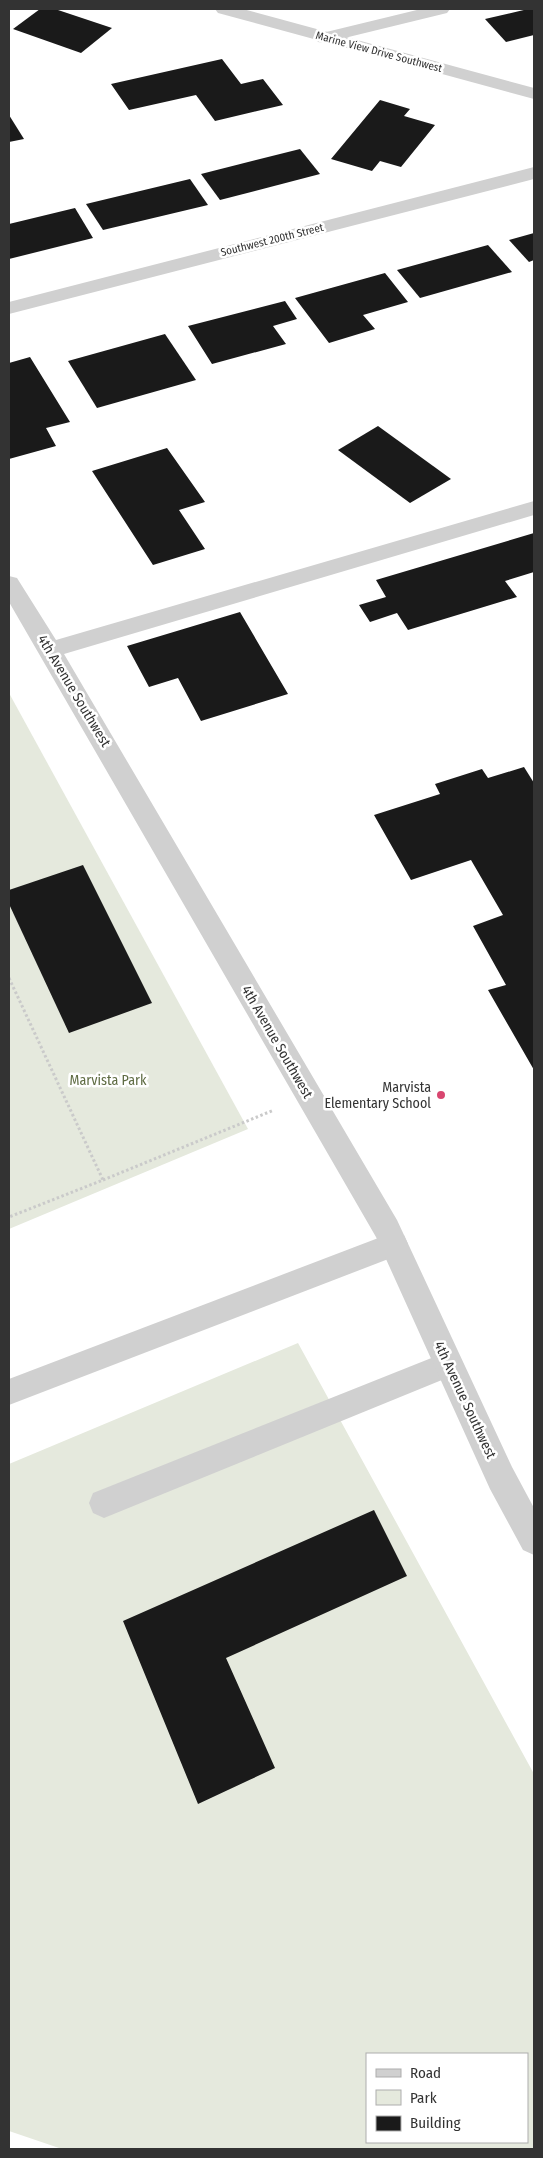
<svg xmlns="http://www.w3.org/2000/svg" width="543" height="2158" viewBox="0 0 543 2158" font-family="'Fira Sans Condensed',sans-serif">
<rect width="100%" height="100%" fill="#fff"/>
<!-- green -->
<g fill="#e5e9dd" fill-rule="evenodd">
<polygon points="9,693 248,1129 9,1229"/>
<path d="M298 1343 534 1774V2149H62L9 2131V1464ZM367 2054H527V2142H367Z"/>
</g>
<!-- building -->
<g fill="#1a1a1a">
<polygon points="40,9 55,9 112,28 81,53 13,29"/>
<polygon points="528,9 534,9 534,35 506,42 485,19"/>
<polygon points="222,59 241,84 263,79 283,105 215,121 196,95 129,110 111,84"/>
<polygon points="380,100 410,109 404,116 435,125 401,167 380,161 372,171 331,159"/>
<polygon points="9,115 24,139 9,142"/>
<polygon points="300,149 320,174 220,200 201,174"/>
<polygon points="190,179 208,205 103,230 86,204"/>
<polygon points="75,208 93,238 9,259 9,224"/>
<polygon points="534,233 534,260 529,262 509,240"/>
<polygon points="488,245 512,272 420,298 397,270"/>
<polygon points="385,273 408,302 363,315 375,329 329,343 295,298"/>
<polygon points="285,301 297,319 273,326 286,344 212,364 188,326"/>
<polygon points="165,334 196,380 97,408 68,361"/>
<polygon points="30,357 70,422 46,428 56,446 9,459 9,363"/>
<polygon points="378,426 451,479 410,503 338,450"/>
<polygon points="167,448 205,502 179,510 205,549 153,565 92,471"/>
<polygon points="534,533 534,572 505,581 517,597 408,630 397,613 370,622 359,605 386,597 376,580"/>
<polygon points="240,612 288,694 201,721 178,678 149,687 127,646"/>
<polygon points="524,767 534,783 534,1070 488,990 506,985 473,926 503,915 471,860 411,880 374,815 440,794 435,784 482,769 488,778"/>
<polygon points="83,865 152,1003 69,1033 9,904 9,890"/>
<polygon points="374,1510 407,1576 226,1658 275,1768 198,1804 123,1621"/>
</g>
<g fill="none" stroke-linecap="round" stroke-linejoin="round">
<!-- path -->
<g stroke="#cacaca" stroke-width="3" stroke-dasharray="2.5 2.5" stroke-linecap="butt">
<polyline points="9,978 103,1180 9,1217"/>
<polyline points="103,1180 274,1110"/>
</g>
<!-- service -->
<g fill="#d0d0d0" fill-rule="evenodd">
<polygon points="394,1232 404,1235 408,1244 404,1253 9,1405 9,1379"/>
<polygon points="449,1351 459,1355 463,1364 459,1373 104,1518 93,1513 89,1503 93,1493"/>
</g>
<!-- minor -->
<g fill="#d0d0d0" fill-rule="evenodd">
<polygon points="421,9 450,9 447,13 324,43 318,42 315,38 318,34"/>
<polygon points="534,167 534,179 9,314 9,302"/>
<polygon points="534,501 534,515 64,654 397,1220 512,1467 534,1508 534,1555 523,1550 490,1489 376,1237 9,602 9,576 17,578 56,640"/>
</g>
<!-- tertiary -->
<polygon fill="#d0d0d0" fill-rule="evenodd" points="215,9 243,9 534,88 534,99 218,13"/>
</g>
<!-- markers -->
<circle fill="#d94670" stroke="#fff" stroke-width="2" cx="441" cy="1095" r="5"/>
<g text-anchor="middle" dominant-baseline="central" stroke-width="5" stroke-linejoin="round" paint-order="stroke">
<!-- far-street labels -->
<g font-size="11" fill="#333" stroke="#fff">
<text transform="translate(379 52) rotate(15)">Marine View Drive Southwest</text>
<text transform="translate(272 240) rotate(-14)">Southwest 200th Street</text>
</g>
<!-- street labels -->
<g font-size="14" fill="#333" stroke="#fff">
<text transform="translate(74 691) rotate(59)">4th Avenue Southwest</text>
<text transform="translate(277 1042) rotate(60)">4th Avenue Southwest</text>
<text transform="translate(465 1400) rotate(65)">4th Avenue Southwest</text>
</g>
<!-- park labels -->
<g font-size="14" fill="#5f6c43" stroke="#fff">
<text x="108" y="1080">Marvista Park</text>
</g>
<!-- poi labels -->
<g font-size="14" fill="#333" stroke="#fff" text-anchor="end">
<text x="431" y="1087">Marvista<tspan x="431" dy="16">Elementary School</tspan></text>
</g>
</g>
<!-- border -->
<rect width="543" height="2158" fill="none" stroke="#333333" stroke-width="20"/>
<!-- legend -->
<rect x="366" y="2053" width="162" height="90" fill="#ffffff" stroke="#adadad"/>
<rect x="376" y="2069" width="25" height="8" fill="#d0d0d0" stroke="#adadad"/>
<text x="410" y="2078" font-size="15" fill="#333333">Road</text>
<rect x="376" y="2090" width="25" height="15" fill="#e5e9dd" stroke="#adadad"/>
<text x="410" y="2103" font-size="15" fill="#333333">Park</text>
<rect x="376" y="2116" width="25" height="15" fill="#1a1a1a" stroke="#adadad"/>
<text x="410" y="2128" font-size="15" fill="#333333">Building</text>
</svg>
